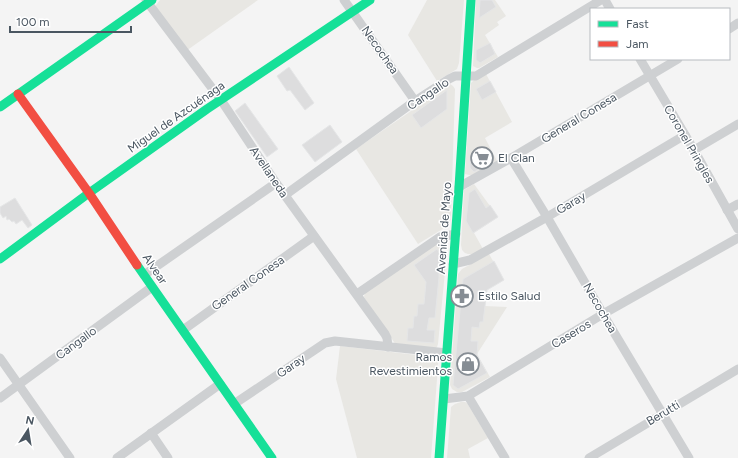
<svg xmlns="http://www.w3.org/2000/svg" width="738" height="458" viewBox="0 0 738 458" font-family="Figtree,sans-serif">
<rect width="100%" height="100%" fill="#f4f4f4"/>
<!-- commercial -->
<g fill="#e8e7e3">
<polygon points="160,0 258,0 186,51 156,9 156,5"/>
<polygon points="427,0 464,0 459,63 457,69 437,81 408,35"/>
<polygon points="476,0 495,0 506,16 497,22 499,25 485,35 498,57 479,68 477,68 473,66"/>
<polygon points="486,74 512,122 485,138 497,161 472,175 469,175 465,174 471,83 475,79"/>
<polygon points="450,84 453,86 455,89 451,218 449,225 418,244 356,149"/>
<polygon points="474,184 498,217 474,233 483,249 472,254 468,254 465,253 462,250 461,245 464,190"/>
<polygon points="443,242 447,246 447,251 438,344 437,347 433,350 396,345 364,297 365,291 438,243"/>
<polygon points="489,254 504,280 487,290 485,306 507,307 477,354 490,377 462,392 457,392 452,389 450,385 458,274 462,269"/>
<polygon points="340,346 434,357 438,360 438,366 431,458 357,458 336,379"/>
<polygon points="461,402 465,402 467,403 488,438 468,449 470,458 447,458 451,407 455,404"/>
</g>
<!-- building -->
<g fill="#ddddde" stroke="#e5e6e7">
<polygon points="480,0 492,0 496,7 479,18"/>
<polygon points="490,43 495,54 480,63 476,60 476,50"/>
<polygon points="289,67 314,103 305,110 290,90 287,91 277,76"/>
<polygon points="490,81 496,92 482,100 476,89"/>
<polygon points="447,90 447,109 421,128 412,115"/>
<polygon points="245,103 278,149 267,157 235,111"/>
<polygon points="330,125 342,142 315,162 302,145"/>
<polygon points="487,149 494,161 474,172 470,168 470,159"/>
<polygon points="475,189 486,208 490,205 498,217 473,233 466,221 469,193"/>
<polygon points="15,198 32,225 28,228 22,220 16,224 14,221 12,222 9,219 7,220 6,216 3,218 0,213 0,207"/>
<polygon points="437,249 439,252 439,277 435,318 429,318 427,330 435,330 434,343 407,341 408,328 413,328 414,316 417,316 418,304 424,304 426,282 414,265"/>
<polygon points="494,261 504,280 487,290 483,322 480,322 479,328 472,327 471,341 478,341 477,355 487,373 458,389 453,385 463,279"/>
</g>
<g fill="none" stroke-linecap="round" stroke-linejoin="round">
<!-- street -->
<g stroke="#ced0d2" stroke-width="9">
<polyline points="146,0 148,3 221,100 276,183 385,334 387,338 388,347"/>
<polyline points="344,0 415,101"/>
<polyline points="605,0 610,9"/>
<polyline points="729,29 738,23"/>
<polyline points="640,59 694,150 738,229"/>
<polyline points="694,150 738,124"/>
<polyline points="511,158 547,217 603,314 689,458"/>
<polyline points="459,187 511,158 678,59"/>
<polyline points="285,195 415,101 449,79 455,76 476,76 601,0"/>
<polyline points="727,210 738,204"/>
<polyline points="453,264 470,260 547,217 685,135"/>
<polyline points="144,275 276,183"/>
<polyline points="357,294 440,237 456,234"/>
<polyline points="183,330 314,236"/>
<polyline points="0,358 70,458"/>
<polyline points="468,396 505,458"/>
<polyline points="0,398 152,287"/>
<polyline points="444,399 468,396 603,314 738,238"/>
<polyline points="234,404 325,343 335,341 447,353"/>
<polyline points="151,433 168,458"/>
<polyline points="117,458 220,384"/>
<polyline points="589,458 738,369"/>
</g>
<!-- fast -->
<g stroke="#16e098" stroke-width="9">
<polyline points="0,107 152,0"/>
<polyline points="0,259 89,193 207,109 370,0"/>
<polyline points="137,265 272,458"/>
<polyline points="439,458 459,187 471,0"/>
</g>
<!-- jam -->
<polyline stroke="#f24e42" stroke-width="9" points="18,94 89,193 137,265"/>
</g>
<!-- icons -->
<defs>
<g id="supermarket-ring" transform="scale(1.15)"><circle r="9.5" fill="#fff" stroke="#868d94" stroke-width="1.5"/><path d="M-6-5.5h2.5l.6 2H6L4.5 2H-2.5L-4.4-4H-6ZM-1.5 3.2a1.3 1.3 0 1 0 .1 0ZM3 3.2a1.3 1.3 0 1 0 .1 0Z" fill="#868d94"/></g>
<g id="pharmacy-ring" transform="scale(1.15)"><circle r="9.5" fill="#fff" stroke="#868d94" stroke-width="1.5"/><path d="M-2-6h4v4h4v4h-4v4h-4v-4h-4v-4h4Z" fill="#868d94"/></g>
<g id="shop-ring" transform="scale(1.15)"><circle r="9.5" fill="#fff" stroke="#868d94" stroke-width="1.5"/><path d="M-5-2.5h2.3a2.7 3.5 0 0 1 5.4 0H5L5.5 6h-11ZM-1.5-2.5h3a1.5 2.3 0 0 0-3 0Z" fill="#868d94"/></g>
</defs>
<g fill-rule="evenodd">
<use href="#supermarket-ring" x="482" y="158"/>
<use href="#pharmacy-ring" x="462" y="296"/>
<use href="#shop-ring" x="468" y="364"/>
</g>
<g text-anchor="middle" dominant-baseline="central" stroke-width="3" stroke-linejoin="round" paint-order="stroke">
<!-- street labels -->
<g font-size="12" fill="#4a5661" stroke="#fff">
<text transform="translate(380 50) rotate(55)">Necochea</text>
<text transform="translate(428 94) rotate(-34)">Cangallo</text>
<text transform="translate(176 117) rotate(-35)">Miguel de Azcuénaga</text>
<text transform="translate(579 118) rotate(-31)">General Conesa</text>
<text transform="translate(689 144) rotate(60)">Coronel Pringles</text>
<text transform="translate(269 172) rotate(56)">Avellaneda</text>
<text transform="translate(571 203) rotate(-31)">Garay</text>
<text transform="translate(444 228) rotate(-86)">Avenida de Mayo</text>
<text transform="translate(155 269) rotate(56)">Alvear</text>
<text transform="translate(248 283) rotate(-35)">General Conesa</text>
<text transform="translate(600 308) rotate(60)">Necochea</text>
<text transform="translate(571 334) rotate(-31)">Caseros</text>
<text transform="translate(76 343) rotate(-36)">Cangallo</text>
<text transform="translate(291 366) rotate(-34)">Garay</text>
<text transform="translate(663 413) rotate(-31)">Berutti</text>
</g>
<!-- poi labels -->
<g font-size="12" fill="#4a5661" stroke="#fff" text-anchor="start">
<text x="498" y="158">El Clan</text>
<text x="478" y="296">Estilo Salud</text>
<text x="452" y="357" text-anchor="end">Ramos<tspan x="452" dy="14">Revestimientos</tspan></text>
</g>
</g>
<!-- legend -->
<rect x="590" y="8" width="140" height="52" fill="#ffffff" stroke="#b7bbc0"/>
<rect x="598" y="21" width="20" height="6" fill="#16e098" stroke="#b7bbc0"/>
<text x="626" y="28" font-size="12" fill="#4a5661">Fast</text>
<rect x="598" y="41" width="20" height="6" fill="#f24e42" stroke="#b7bbc0"/>
<text x="626" y="48" font-size="12" fill="#4a5661">Jam</text>
<!-- north arrow -->
<g transform="translate(28 430) rotate(12)" stroke="#ffffff" stroke-width="3" paint-order="stroke">
<path d="M0-3L7 15L0 10L-7 15Z" fill="#4a5661"/>
<text y="-6" font-size="11" font-weight="bold" text-anchor="middle" fill="#4a5661">N</text>
</g>
<!-- scale -->
<path d="M10 26v6h121v-6" fill="none" stroke="#4a5661" stroke-width="2"/>
<text x="16" y="26" font-size="12" fill="#4a5661" stroke="#ffffff" stroke-width="3" paint-order="stroke">100 m</text>
</svg>
